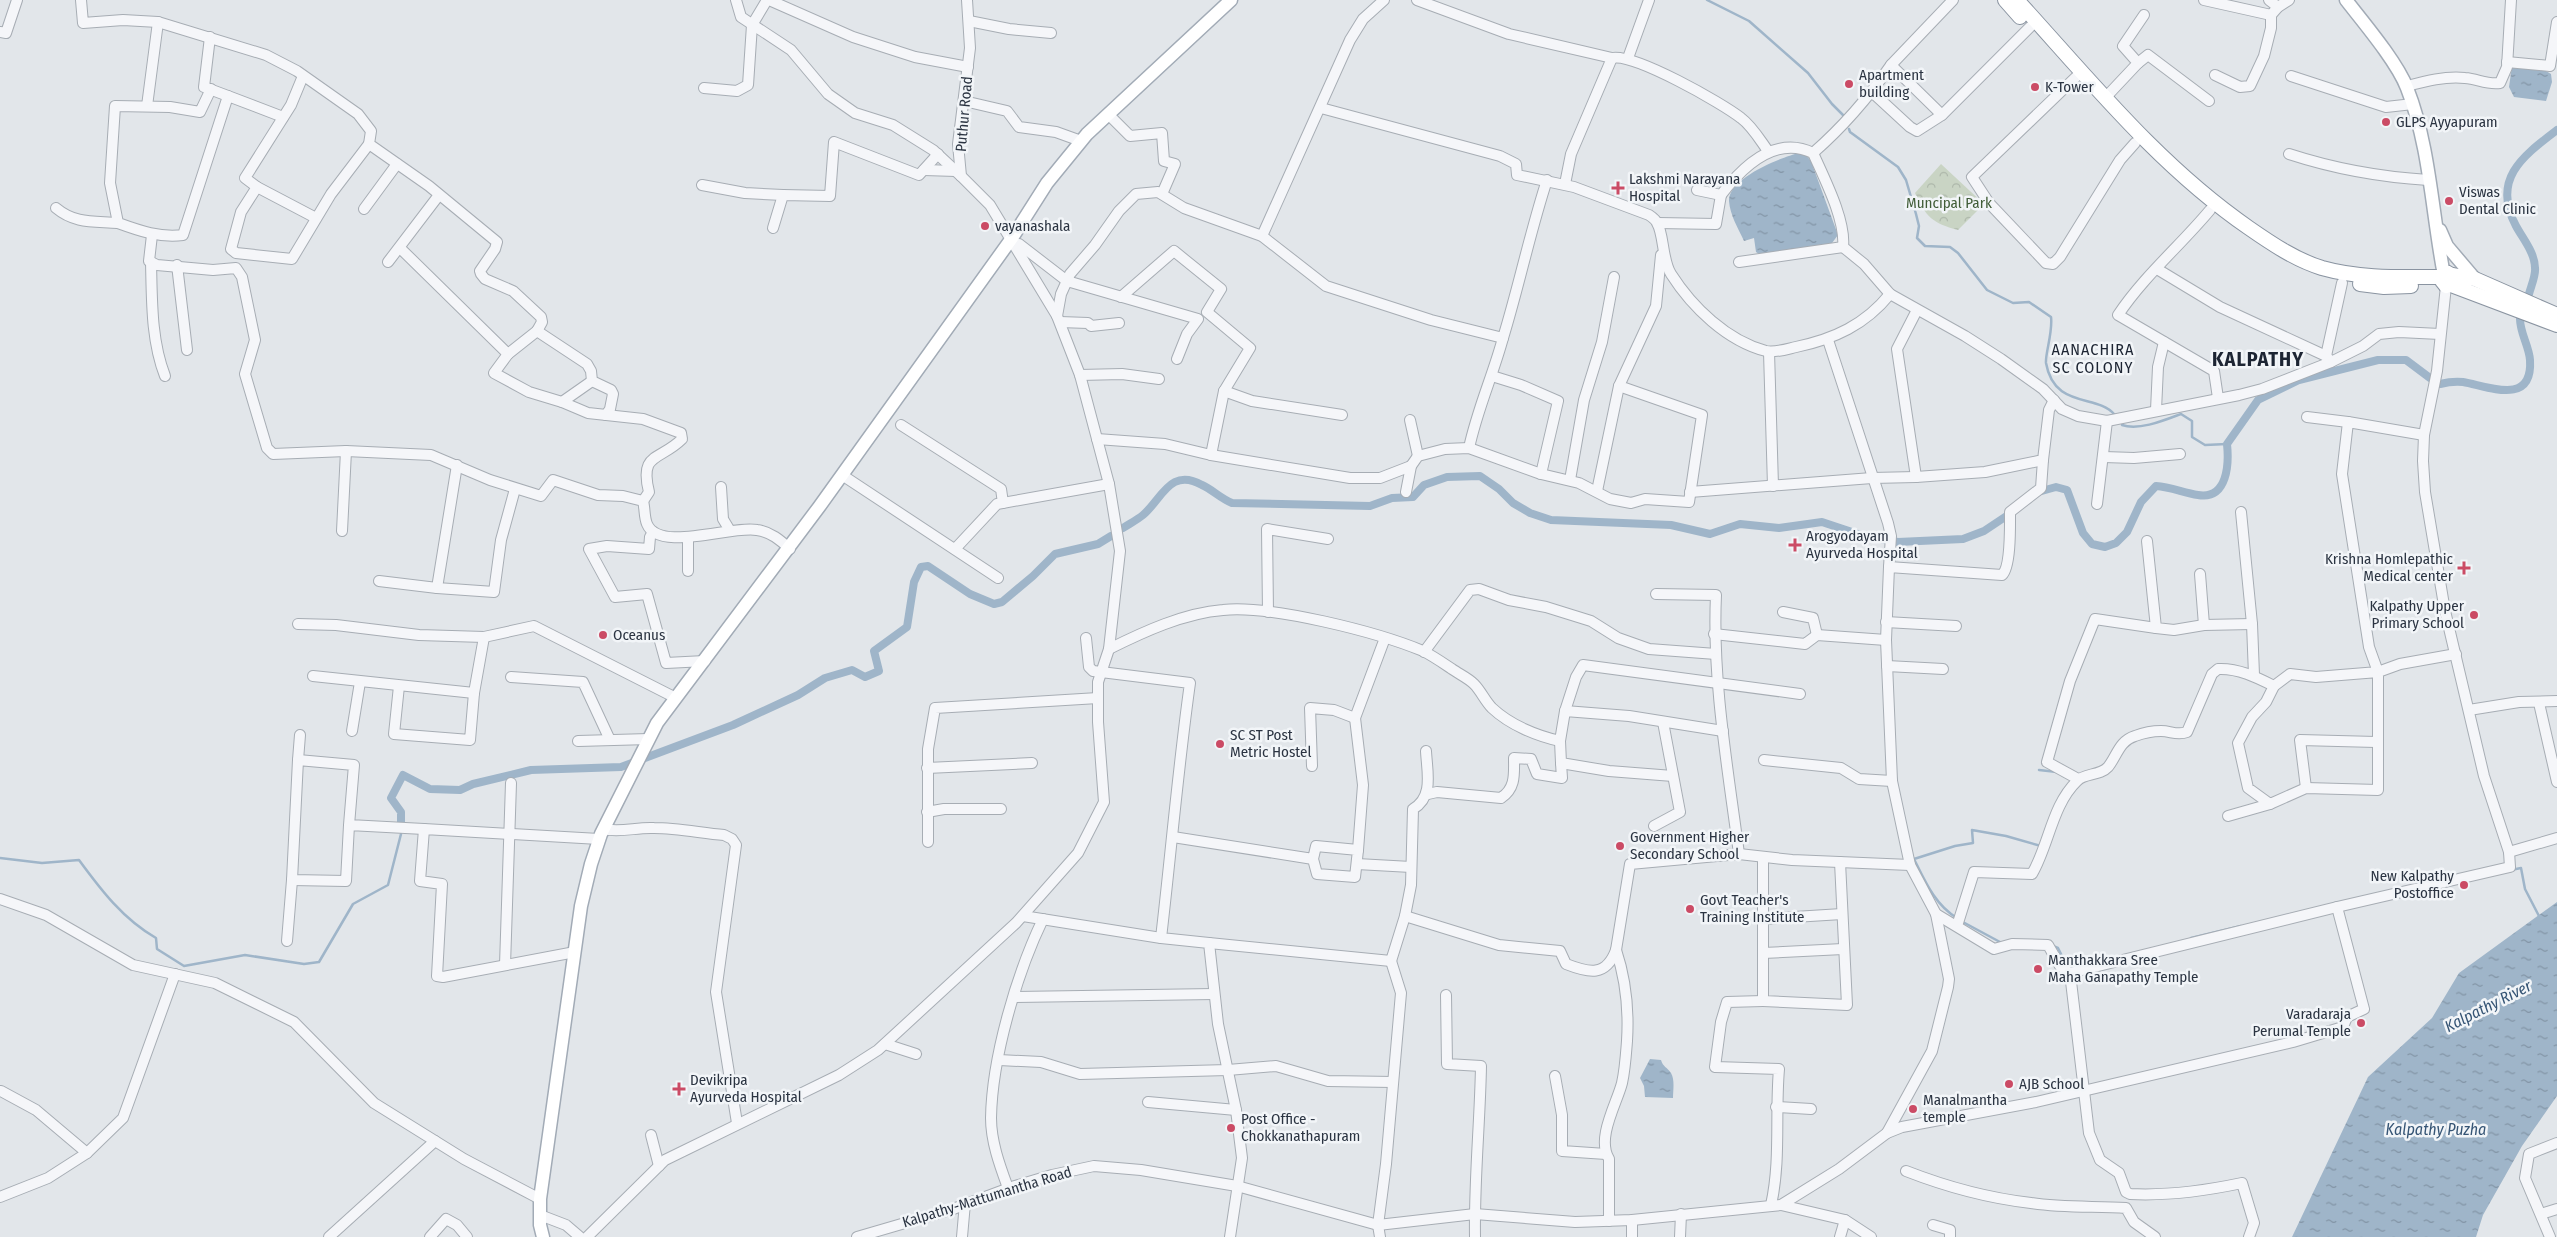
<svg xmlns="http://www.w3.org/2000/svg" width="2557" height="1237" viewBox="0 0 2557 1237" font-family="'Fira Sans Condensed',sans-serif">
<defs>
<pattern id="forest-crowns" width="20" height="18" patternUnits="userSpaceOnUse" patternTransform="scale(1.25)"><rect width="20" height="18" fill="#c9d4c4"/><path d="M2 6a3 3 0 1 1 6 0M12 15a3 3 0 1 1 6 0" fill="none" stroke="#adb7aa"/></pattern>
<pattern id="water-ripples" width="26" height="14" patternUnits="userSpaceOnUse" patternTransform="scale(1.25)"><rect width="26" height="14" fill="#9fb5c9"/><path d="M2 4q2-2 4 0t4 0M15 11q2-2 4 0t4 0" fill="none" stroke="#8294a5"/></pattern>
</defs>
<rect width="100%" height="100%" fill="#e2e6ea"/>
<!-- forest -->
<path fill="url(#forest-crowns)" d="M1941 164 1984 204 1958 230C1932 223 1926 217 1915 193Z"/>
<!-- water -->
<g fill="url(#water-ripples)">
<polygon points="2512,66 2541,68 2551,74 2552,82 2546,101 2514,97 2509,87"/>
<path d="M1799 153 1805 154 1811 161 1838 235 1832 243 1822 247 1759 254 1756 252 1754 238 1744 241C1738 228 1730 215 1729 201 1728 178 1782 157 1799 153Z"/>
<polygon points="2557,902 2557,1096 2522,1146 2483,1215 2476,1237 2292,1237 2368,1077 2432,1018 2459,973"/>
<path d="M1650 1059 1661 1060C1663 1067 1667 1067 1671 1073 1675 1080 1673 1090 1673 1098L1645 1097 1644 1086 1640 1078Z"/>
</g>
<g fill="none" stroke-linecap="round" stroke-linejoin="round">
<!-- stream -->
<g stroke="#9fb5c9" stroke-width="2.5">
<polyline points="1707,0 1749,21 1808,73 1832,104 1844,116"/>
<path d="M1849 129 1850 132 1898 167 1906 180 1916 214 1919 226 1917 238 1925 246 1950 247 1958 253 1987 290 2013 303 2029 302 2051 317C2053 332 2045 354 2046 363 2054 409 2097 394 2114 414"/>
<path d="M2122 425C2139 431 2165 420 2181 414L2192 421V437L2205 445 2227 444"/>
<polyline points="2039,770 2057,772"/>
<path d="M0 858 42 863 79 860C101 890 123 919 156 938L157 949 184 966 245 955 304 964 319 962 353 904 388 885 401 834"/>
<polyline points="2511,870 2521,868 2525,889 2540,918"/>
<path d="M1957 918C1935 905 1925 881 1914 859L1955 846 1973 843 1972 830 2006 836 2041 846"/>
<polyline points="1961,921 2000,942"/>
<polyline points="2191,938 2241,926"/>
<polyline points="2053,946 2058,948 2065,962 2081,965"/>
</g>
<!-- canal -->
<g stroke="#9fb5c9" stroke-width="8">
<path d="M2529 294C2531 286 2536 275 2535 268 2535 253 2523 239 2516 226 2491 179 2523 156 2557 130"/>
<path d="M2440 384C2448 382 2454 381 2463 382 2487 386 2533 407 2530 360 2529 346 2520 333 2520 319"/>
<path d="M2038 492 2056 487 2067 490 2083 533 2092 544 2105 547 2116 543 2127 532 2141 502 2156 486C2171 487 2184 493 2198 495 2228 500 2229 463 2227 444L2258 400 2299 380 2378 360H2406L2430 378"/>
<path d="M1123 528C1129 524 1137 520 1143 515 1162 499 1170 467 1202 485 1213 490 1220 498 1232 503L1370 506 1392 498 1413 497 1424 485 1447 477 1480 476 1499 489 1513 503 1530 513 1551 520 1671 525 1710 534 1740 524 1779 528 1822 522 1864 536 1898 542 1963 539 1984 531 2011 513"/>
<polyline points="401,822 401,812 391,798 403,775 430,789 460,790 473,784 531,770 621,767 733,725 798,695 825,678 852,670 865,677 879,671 874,651 907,627 914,582 921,567 928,566 970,594 994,604 1002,602 1033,576 1055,554 1098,544 1111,536"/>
</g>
<!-- minor casing -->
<g stroke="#a7adb4" stroke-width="12">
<g id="minor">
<polyline points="81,0 83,23 123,20 158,22 266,55 297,71 358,114 371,131 369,144 429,186 497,242 495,249 480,271 481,274 485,279 513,291 541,317 542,322 537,331"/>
<polyline points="736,0 741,17 791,50 828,94 855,113 893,125 933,150 961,176"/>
<polyline points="769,0 853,37 915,57 968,67"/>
<path d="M1417 0 1509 34 1612 58C1634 53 1722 103 1741 118 1752 126 1760 140 1768 151"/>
<polyline points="1953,0 1891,65 1942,115 2030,27"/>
<polyline points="2204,0 2271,15"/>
<polyline points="2269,0 2278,7"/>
<polyline points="969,21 1009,29 1051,33"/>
<polyline points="0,32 6,33 17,0"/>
<polyline points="210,37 204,87 228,96"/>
<polyline points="1628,58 1649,0"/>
<polyline points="2507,62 2550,66 2557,22"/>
<polyline points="2138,63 2148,55 2209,101"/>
<polyline points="2215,75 2240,87 2250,86 2264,56 2271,28 2271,15 2278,7 2289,0"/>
<polyline points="303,76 291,105 245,178 257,187 241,212 231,249 236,253 292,259 331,194 369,144"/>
<polyline points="2291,76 2386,107 2413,104"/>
<polyline points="2076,77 1972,177 1989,203 2046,263 2053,264 2060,257 2120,160 2135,143"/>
<path d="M2407 86C2426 81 2445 76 2465 78 2478 79 2487 85 2500 83L2507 67 2511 0"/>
<polyline points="704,88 737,91 748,85 752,25 767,0"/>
<path d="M211 89 200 112 170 107 115 106 110 183 118 223C140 231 160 238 183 235L228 96 283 117"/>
<polyline points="1872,92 1910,127 1917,131 1942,115"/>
<polyline points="2106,97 2138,63 2123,46 2144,15"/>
<polyline points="964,101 1007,111 1019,127 1056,132 1081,141"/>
<polyline points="147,106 158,22"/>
<path d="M1321 108 1500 156 1516 164 1517 175 1574 187 1649 215C1652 217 1656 220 1657 223 1664 234 1662 260 1671 274 1692 307 1727 341 1766 351 1775 353 1787 349 1796 347 1834 339 1865 325 1890 294"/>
<polyline points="1108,114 1130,136 1162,133 1164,161 1175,164 1162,194"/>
<path d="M1813 153C1844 126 1868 98 1891 65"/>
<path d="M2289 154C2335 169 2380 177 2428 180"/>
<polyline points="924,170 956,171"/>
<polyline points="1565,184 1571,154 1612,58"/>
<polyline points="702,185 745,193 783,195"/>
<polyline points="257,187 316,218"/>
<path d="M1697 190 1721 195C1743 166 1776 135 1813 153 1824 178 1846 220 1843 247L1864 264 1890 294 1965 336 2001 359 2043 389 2062 409 2078 416 2107 421 2239 395 2262 389 2331 362 2363 346 2379 334 2399 332 2440 334"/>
<path d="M56 208C75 224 94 221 118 223"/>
<polyline points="364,209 397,164"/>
<path d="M2210 210C2180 246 2144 276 2118 315L2214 371 2218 398"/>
<polyline points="1658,223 1716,224 1721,195"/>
<polyline points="773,228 783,195 830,196 834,142 919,175 938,154"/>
<path d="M152 235 149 261 157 265 213 270 236 268 242 277 255 340 245 374 267 448 273 454 346 451 431 455 490 480 541 496 553 480 598 495 623 496 643 501C645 508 644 517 647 524 659 553 732 525 757 530 771 532 780 540 790 549"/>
<polyline points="1262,236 1350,40 1363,19 1384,0"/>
<polyline points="1019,244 1067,281 1198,319 1187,334 1177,359"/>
<polyline points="400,248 508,354 537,331 587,364 591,371 592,381 611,390 613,394 610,409 606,415"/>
<path d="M151 262C152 300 151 340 165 376"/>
<polyline points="388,262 439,195"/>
<polyline points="1739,262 1843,247"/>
<polyline points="177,265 187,350"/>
<polyline points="2157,269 2220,307 2326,356 2331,362"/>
<polyline points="1121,297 1174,251 1221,289 1207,312 1250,348 1224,391"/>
<polyline points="1917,310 1897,349 1916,477 1985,472 2043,460 2049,410 2054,400"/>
<path d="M1057 316 1061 294 1070 274 1095 245 1119 211 1136 194 1158 192 1184 208 1262 236 1326 286 1431 320 1503 338C1519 286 1530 232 1547 180"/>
<polyline points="1060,322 1088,323 1091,326 1119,323"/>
<polyline points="1828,340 1888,523 1891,536 1889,567"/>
<polyline points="1769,352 1773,486"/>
<polyline points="508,354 494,373 529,392 562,402"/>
<polyline points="2326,356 2342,283"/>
<polyline points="1080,375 1122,374 1159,379"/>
<polyline points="1492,376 1521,385 1558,401 1541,474"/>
<path d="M592 381 562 402 588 413 643 419 681 433 682 439C660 461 639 452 649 492L643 501"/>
<polyline points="2156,410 2158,367 2164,342"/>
<polyline points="2307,417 2348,422"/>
<polyline points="1410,420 1418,456"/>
<polyline points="901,425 1001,489 1003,503"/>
<polyline points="2424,435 2348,422 2342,474 2369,647 2378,672 2378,790 2306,788 2270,804 2248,788 2238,743 2252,717 2266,702 2274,686 2290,674 2316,677 2378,672 2400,664 2456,654"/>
<polyline points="1097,439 1165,444 1211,455 1350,478 1380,478 1411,466"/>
<path d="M1469 448C1477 410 1493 375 1503 338"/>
<polyline points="1211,455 1224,391 1252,401 1342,415"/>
<polyline points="2104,457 2134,458 2180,454"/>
<path d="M2043 460 2041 488 2010 512C2010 525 2011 567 2002 575L1889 567 1886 640 1892 781 1910 865 1936 914 1994 949 2012 944 2048 945 2060 966 2070 973 2337 907 2510 867 2509 852 2484 776 2445 611 2425 492 2423 461 2424 435 2437 371 2446 286"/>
<polyline points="457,465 437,588 494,592 501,540 515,489"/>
<polyline points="842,475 998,578"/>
<polyline points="1570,480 1584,400 1602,342 1614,277"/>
<polyline points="721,487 723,519 729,529"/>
<polyline points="1597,491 1619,386"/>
<polyline points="1406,492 1411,466 1418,456 1445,449 1469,448 1541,474 1579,483 1610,499 1631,503 1645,499 1689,502 1702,415 1619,386 1656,306 1661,255"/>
<polyline points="1690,492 1872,478 1916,477"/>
<polyline points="2097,504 2107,421"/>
<polyline points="2241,512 2252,624 2254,675"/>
<polyline points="342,531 346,451"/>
<polyline points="653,532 650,537 649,549 607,546 589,549 615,597 647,594 666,663 705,661"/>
<polyline points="2147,541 2156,628 2174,630 2204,625 2252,624"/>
<polyline points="955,549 997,504 1109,484"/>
<polyline points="688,571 688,538"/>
<polyline points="2200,574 2204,625"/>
<polyline points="379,581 437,588"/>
<path d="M1656 594 1716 595C1712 681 1728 769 1739 854"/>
<polyline points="1268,612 1267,529 1328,539"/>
<polyline points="1783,612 1813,618 1817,635"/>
<polyline points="1886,622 1956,626"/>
<polyline points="298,624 336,625 419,635 484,637 534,626 676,698"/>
<polyline points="1714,634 1805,644 1817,635 1886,640"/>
<path d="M1086 638 1089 667 1093 671 1190 683C1178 768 1171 853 1161 938L1209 943 1218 1024 1236 1110 1242 1158 1230 1237"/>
<path d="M1109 649C1143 632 1184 613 1223 610 1272 605 1377 632 1423 651 1433 656 1443 663 1452 669 1459 674 1468 678 1474 684 1481 691 1485 701 1492 708 1510 725 1537 736 1560 741L1565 711 1629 716 1723 731"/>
<polyline points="1424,652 1470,590 1479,589 1509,600 1546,607 1591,621 1618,638 1649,649 1716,654"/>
<polyline points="1887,666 1943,669"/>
<polyline points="313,676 474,693 484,637"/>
<polyline points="511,677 583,682 610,740"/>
<polyline points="399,686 394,734 470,740 474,693"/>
<polyline points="2539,703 2557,782"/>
<polyline points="2469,710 2519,702 2557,701"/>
<polyline points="1565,711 1576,677 1583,665 1800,694"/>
<polyline points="1355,718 1363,785 1358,850"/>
<polyline points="352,731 360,682"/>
<polyline points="578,741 649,739"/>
<polyline points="1560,741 1561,763 1609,771 1673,776"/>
<polyline points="298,760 300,735"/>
<polyline points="1764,760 1841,768 1859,779 1892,781"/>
<polyline points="1312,766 1310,708 1334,710 1355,718 1385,638"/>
<polyline points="927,768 1032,763"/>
<polyline points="2078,779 2047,762 2070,681 2095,619 2156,628"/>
<polyline points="2306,788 2300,740 2376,742"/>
<path d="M1428 794 1437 792 1501 798C1516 788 1514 774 1514 758L1531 759 1537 774 1562 778 1561 763"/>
<polyline points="927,812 944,809 1001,809"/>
<polyline points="2228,816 2270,804"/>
<polyline points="349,825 354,765 298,760 292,880 346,881 349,825 424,829"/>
<polyline points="1654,826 1680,812 1663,722"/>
<path d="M603 829C621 833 636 827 654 828 677 828 701 833 724 835L732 839 736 845 716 992 737 1123"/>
<polyline points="1173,837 1313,859 1316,846 1358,850 1355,877 1317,874 1313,859"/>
<polyline points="928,842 928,749 935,708 1098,698"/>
<polyline points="2509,852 2557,838"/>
<polyline points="1763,857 1763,1001 1847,1005 1840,862"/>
<polyline points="1357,864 1411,867"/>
<polyline points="0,899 46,915 133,965 215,983 294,1022 374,1103 464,1159 540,1199"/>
<polyline points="1023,916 1161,938"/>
<path d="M1405 916 1499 945 1560 951 1566 964C1589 973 1606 977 1616 950L1630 864 1739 854 1792 860 1910 865"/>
<polyline points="1763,919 1842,914"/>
<path d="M1957 926 1974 872 2032 874C2049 845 2052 805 2077 781 2084 773 2100 776 2108 767 2117 756 2119 741 2135 736 2143 733 2153 731 2161 731 2171 731 2177 736 2187 732L2212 674 2218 669C2238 668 2256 677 2274 686"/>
<polyline points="287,941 292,880"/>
<path d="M1209 943 1391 961 1405 916 1411 885 1413 809C1434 797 1427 772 1426 751"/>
<polyline points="575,952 443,977 437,976 442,884 420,881 424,829 599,839"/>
<polyline points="1763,953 1843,949"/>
<polyline points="505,965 511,783"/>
<path d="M2070 973 2089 1133 2100 1160 2119 1173 2126 1192 2130 1194C2168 1196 2204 1191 2242 1183L2254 1223 2249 1237"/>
<path d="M1446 995 1447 1064 1481 1066C1480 1123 1474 1180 1475 1237"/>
<polyline points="1014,997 1214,994"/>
<path d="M1763 1001 1727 1002 1721 1022 1715 1067 1779 1069C1775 1115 1781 1160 1771 1205"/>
<polyline points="885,1044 916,1054"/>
<polyline points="999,1060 1041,1062 1080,1074 1228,1070 1276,1066 1328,1081 1393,1082"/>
<polyline points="1555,1076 1562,1115 1562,1151 1606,1154"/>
<polyline points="1,1091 36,1110 87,1153"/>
<polyline points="1148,1102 1236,1110"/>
<polyline points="1776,1107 1811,1109"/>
<polyline points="1887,1133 1932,1051 1948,987 1949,979 1936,914"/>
<polyline points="651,1135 659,1166"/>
<path d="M1906 1171C1947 1187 1987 1198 2031 1203 2063 1208 2095 1206 2126 1208L2134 1222 2155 1237"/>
<path d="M1008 1188C1000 1166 991 1142 991 1118 992 1057 1017 973 1043 919"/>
<polyline points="0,1197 48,1178 87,1153 123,1118 175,974"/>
<polyline points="1781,1205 1845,1220 1871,1237"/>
<polyline points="2541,1214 2557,1209"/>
<polyline points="540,1215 566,1225 580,1237"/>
<polyline points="1632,1220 1632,1237"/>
<path d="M1609 1221V1159C1596 1138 1617 1103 1622 1083 1625 1070 1626 1054 1627 1041 1629 1009 1626 980 1616 950"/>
<polyline points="1933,1225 1950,1230 1950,1237"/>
<polyline points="329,1237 435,1141"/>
<polyline points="430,1237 446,1219 457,1225 467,1237"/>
<polyline points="587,1237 665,1160 839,1075 878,1050 1016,923 1078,853 1104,802 1098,722 1098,682 1109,649 1120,551 1109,484 1080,375 1057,316 990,205 961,176 958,144 970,48 967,0"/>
<polyline points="857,1237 953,1209 1015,1186 1052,1175 1094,1166 1141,1170 1237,1186 1378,1225 1475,1214 1575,1222 1632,1220 1781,1205 1839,1169 1887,1133 1902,1127 2036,1102 2293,1042 2343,1027 2347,1017 2364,1009 2337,907"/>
<polyline points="962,1237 965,1203"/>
<polyline points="1380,1237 1378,1225 1386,1164 1401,993 1391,961"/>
<polyline points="1680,1237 1681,1214"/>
<polyline points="1840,1237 1845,1220"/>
<polyline points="2550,1237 2525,1178 2529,1154 2557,1143"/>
</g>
</g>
<!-- major casing -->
<g stroke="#a2abb6" stroke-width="15">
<g id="major">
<path d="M2346 0C2364 23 2397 62 2407 88 2430 146 2432 214 2444 275"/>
<polyline points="2440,230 2447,246 2475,279"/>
<polyline points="543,1237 540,1225 540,1199 581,906 591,864 601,834 657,723 819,507 1012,238 1047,183 1087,134 1231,0"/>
</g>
</g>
<!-- highway casing -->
<g stroke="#8a94a1" stroke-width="16">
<g id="highway">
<polyline points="2005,0 2020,17"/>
<path d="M2017 0C2090 80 2159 166 2249 228 2272 244 2296 260 2322 268 2361 279 2402 277 2443 277L2448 273 2453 276 2454 282 2446 286 2442 281 2443 277"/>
<polyline points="2452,275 2475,279 2557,315"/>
<polyline points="2360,284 2384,287 2411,286"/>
<polyline points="2451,285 2557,325"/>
</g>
</g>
<!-- minor -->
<use href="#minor" stroke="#f5f6f9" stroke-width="10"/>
<!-- major -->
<use href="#major" stroke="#fff" stroke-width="12"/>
<!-- highway -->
<use href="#highway" stroke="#fff" stroke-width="14"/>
</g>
<!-- markers -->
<g fill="#cb4b65" stroke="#f2f5f8" stroke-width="2">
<circle cx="1849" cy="84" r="5"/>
<circle cx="2035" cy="87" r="5"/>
<circle cx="2386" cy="122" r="5"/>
<path d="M1615.5 180.5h5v5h5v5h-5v5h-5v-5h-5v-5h5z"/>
<circle cx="2449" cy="201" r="5"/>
<circle cx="985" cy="226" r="5"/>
<path d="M1792.5 537.5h5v5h5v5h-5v5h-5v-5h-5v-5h5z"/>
<path d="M2461.5 560.5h5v5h5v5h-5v5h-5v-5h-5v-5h5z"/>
<circle cx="2474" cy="615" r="5"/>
<circle cx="603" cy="635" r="5"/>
<circle cx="1220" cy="744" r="5"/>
<circle cx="1620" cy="846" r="5"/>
<circle cx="2464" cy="885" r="5"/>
<circle cx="1690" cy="909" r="5"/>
<circle cx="2038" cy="969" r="5"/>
<circle cx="2361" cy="1023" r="5"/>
<circle cx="2009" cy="1084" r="5"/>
<path d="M676.5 1081.5h5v5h5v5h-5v5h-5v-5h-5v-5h5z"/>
<circle cx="1913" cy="1109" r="5"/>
<circle cx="1231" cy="1128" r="5"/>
</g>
<g text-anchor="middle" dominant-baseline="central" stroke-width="5" stroke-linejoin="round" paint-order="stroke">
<!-- poi labels -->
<g font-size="15" fill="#2b3442" stroke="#f2f5f8" text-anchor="start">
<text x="1859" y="75">Apartment<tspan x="1859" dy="17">building</tspan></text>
<text x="2045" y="87">K-Tower</text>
<text x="2396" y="122">GLPS Ayyapuram</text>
<text x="1629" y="179">Lakshmi Narayana<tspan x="1629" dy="17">Hospital</tspan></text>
<text x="2459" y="192">Viswas<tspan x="2459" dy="17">Dental Clinic</tspan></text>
<text x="995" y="226">vayanashala</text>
<text x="1806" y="536">Arogyodayam<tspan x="1806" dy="17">Ayurveda Hospital</tspan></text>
<text x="2453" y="559" text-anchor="end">Krishna Homlepathic<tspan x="2453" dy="17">Medical center</tspan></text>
<text x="2464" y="606" text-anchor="end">Kalpathy Upper<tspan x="2464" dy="17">Primary School</tspan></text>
<text x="613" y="635">Oceanus</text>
<text x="1230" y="735">SC ST Post<tspan x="1230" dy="17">Metric Hostel</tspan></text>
<text x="1630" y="837">Government Higher<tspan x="1630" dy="17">Secondary School</tspan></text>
<text x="2454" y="876" text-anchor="end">New Kalpathy<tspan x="2454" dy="17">Postoffice</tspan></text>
<text x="1700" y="900">Govt Teacher's<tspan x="1700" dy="17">Training Institute</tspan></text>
<text x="2048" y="960">Manthakkara Sree<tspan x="2048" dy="17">Maha Ganapathy Temple</tspan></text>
<text x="2351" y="1014" text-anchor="end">Varadaraja<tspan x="2351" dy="17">Perumal Temple</tspan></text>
<text x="690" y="1080">Devikripa<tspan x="690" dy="17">Ayurveda Hospital</tspan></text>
<text x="2019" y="1084">AJB School</text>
<text x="1923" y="1100">Manalmantha<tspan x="1923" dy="17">temple</tspan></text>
<text x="1241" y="1119">Post Office -<tspan x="1241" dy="17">Chokkanathapuram</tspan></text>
</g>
<!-- street labels -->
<g font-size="15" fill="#2b3442" stroke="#f2f5f8">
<text transform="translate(964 114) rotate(-85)">Puthur Road</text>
<text transform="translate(987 1197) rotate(-17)">Kalpathy-Mattumantha Road</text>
</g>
<!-- park labels -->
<g font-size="15" fill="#415d38" stroke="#f2f5f8">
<text x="1949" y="203">Muncipal Park</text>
</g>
<!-- neighbourhood labels -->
<g font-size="16" letter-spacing="1" fill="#1d2533" stroke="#f2f5f8">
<text x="2093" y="349">AANACHIRA<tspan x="2093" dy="18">SC COLONY</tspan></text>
</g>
<!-- water labels -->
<g font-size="16" font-style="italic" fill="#365575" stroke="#f2f5f8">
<text transform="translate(2488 1006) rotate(-27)">Kalpathy River</text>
<text x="2436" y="1129">Kalpathy Puzha</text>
</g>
<!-- district labels -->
<g font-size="20" font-weight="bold" letter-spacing="1" fill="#1d2533" stroke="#f2f5f8">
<text x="2258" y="359">KALPATHY</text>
</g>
</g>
</svg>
